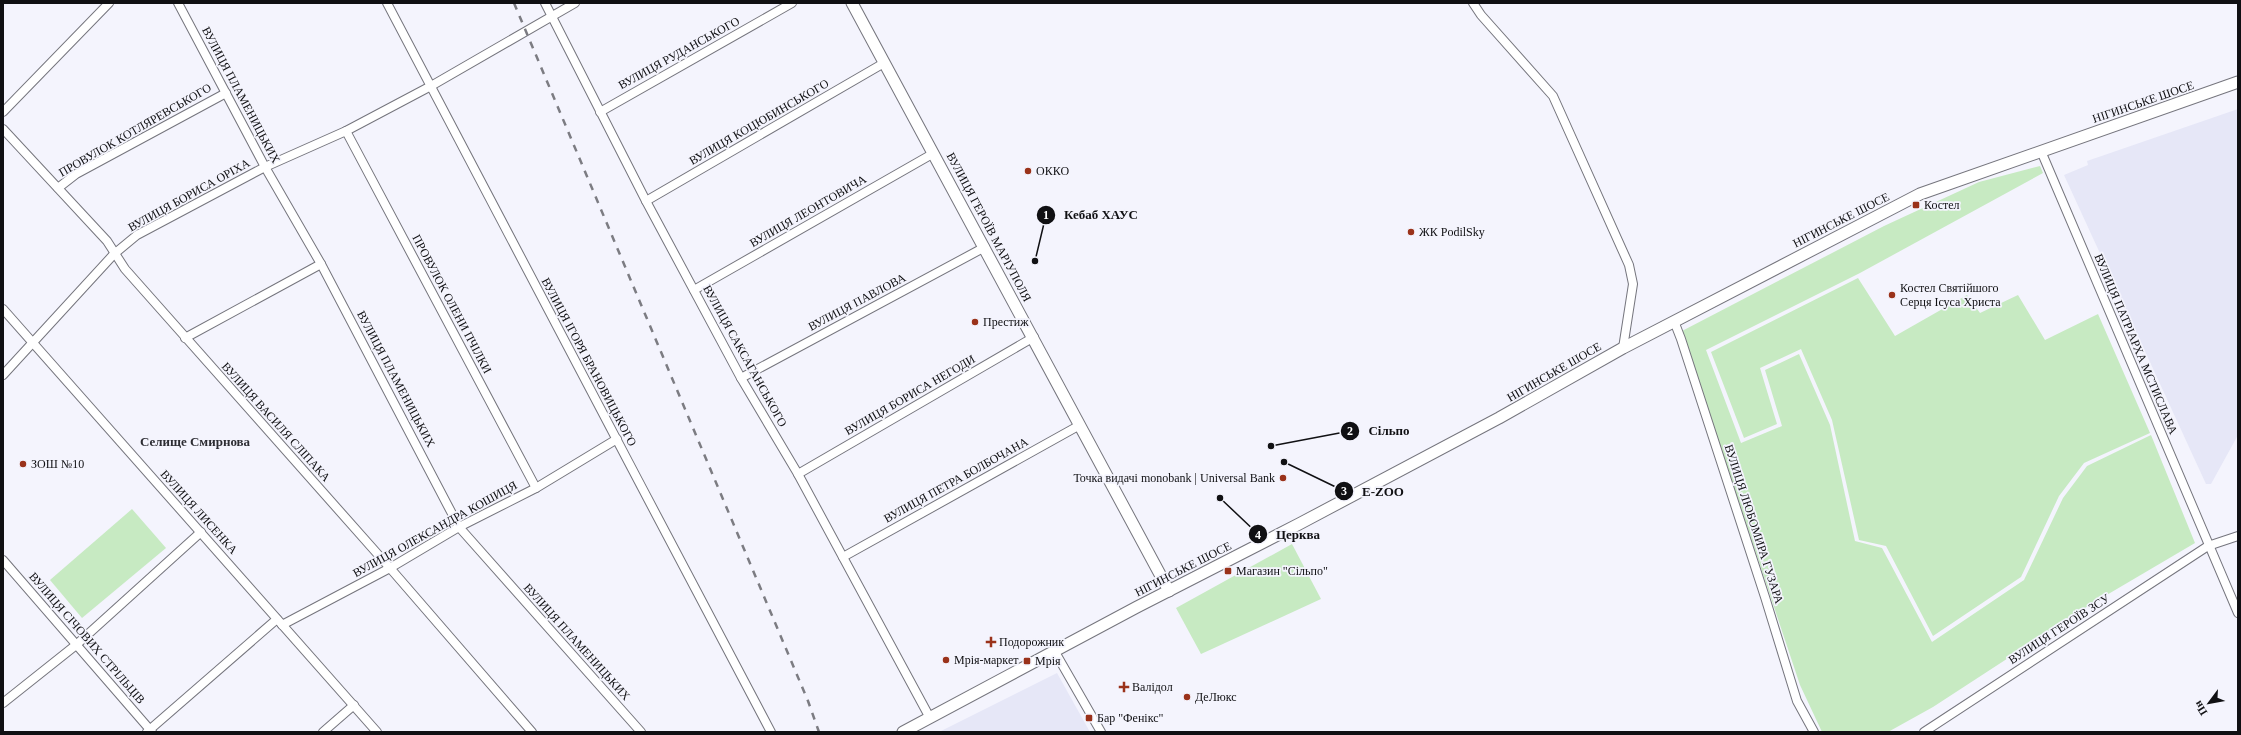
<svg xmlns="http://www.w3.org/2000/svg" width="2241" height="735" viewBox="0 0 2241 735" font-family="Georgia,serif">
<rect width="100%" height="100%" fill="#f4f4fd"/>
<!-- built -->
<g fill="#e6e7f7">
<polygon points="2238,109 2238,435 2211,484 2206,484 2064,175 2088,165 2087,161"/>
<polygon points="1057,673 1090,732 939,732"/>
</g>
<!-- green -->
<g fill="#c7eac2">
<polygon points="2040,166 2043,173 1860,273 1706,350 1741,443 1782,426 1765,370 1799,354 1830,425 1855,541 1882,548 1932,642 2024,580 2063,498 2087,466 2151,435 2195,543 2088,606 1933,707 1888,732 1822,732 1800,685 1682,331 1884,226 1979,182"/>
<polygon points="1858,278 1895,336 1967,295 1980,313 2018,295 2045,340 2098,314 2150,433 2084,463 2059,496 2021,577 1933,636 1886,546 1859,540 1832,420 1801,349 1760,368 1777,424 1744,438 1711,352"/>
<polygon points="132,509 166,548 82,618 50,580"/>
<polygon points="1292,544 1321,599 1201,654 1176,608"/>
</g>
<g fill="none" stroke-linecap="round" stroke-linejoin="round">
<!-- minor casing -->
<g stroke="#75757d" stroke-width="10">
<g id="minor">
<polyline points="178,3 265,167 321,264 459,527 641,732"/>
<path d="M387 3C514 247 643 489 771 732"/>
<polyline points="545,3 646,201 741,378 798,474 930,718"/>
<polyline points="1473,3 1481,15 1553,96 1629,265 1633,284 1623,348"/>
<polyline points="3,112 109,3"/>
<polyline points="600,112 792,3"/>
<polyline points="3,129 107,241 125,269 390,568 532,732"/>
<polyline points="346,131 536,488"/>
<polyline points="2041,151 2238,613"/>
<polyline points="58,188 76,174 226,93"/>
<polyline points="646,201 884,63"/>
<polyline points="694,290 934,153"/>
<polyline points="3,309 377,732"/>
<polyline points="1674,321 1681,339 1765,597 1797,701 1814,732"/>
<polyline points="185,338 321,264"/>
<polyline points="3,375 114,254 137,235 265,167 346,131 431,86 575,3"/>
<polyline points="741,378 985,247"/>
<polyline points="798,474 1034,337"/>
<polyline points="843,557 1080,425"/>
<polyline points="3,560 152,732"/>
<polyline points="282,625 390,568 459,527 536,488 617,439"/>
<polyline points="1055,652 1101,732"/>
<polyline points="3,703 76,645 201,532"/>
<polyline points="147,732 277,619"/>
<polyline points="323,732 354,705"/>
<polyline points="1924,732 2208,546 2238,536"/>
</g>
</g>
<!-- major casing -->
<g stroke="#75757d" stroke-width="13">
<g id="major">
<polyline points="852,3 1169,591"/>
<polyline points="903,732 1137,607 1299,524 1499,418 1623,348 1920,194 2238,82"/>
</g>
</g>
<!-- minor -->
<use href="#minor" stroke="#fff" stroke-width="8"/>
<!-- major -->
<use href="#major" stroke="#fff" stroke-width="11"/>
<!-- rail -->
<polyline stroke="#7c7c82" stroke-width="2.5" stroke-dasharray="7 7" stroke-linecap="butt" points="514,3 808,701 819,732"/>
</g>
<!-- markers -->
<g fill="#9a321a" stroke="#f4f4fd" stroke-width="1.5">
<circle cx="1028" cy="171" r="4"/>
<rect x="1912" y="201" width="8" height="8" rx="2"/>
<circle cx="1411" cy="232" r="4"/>
<circle cx="1892" cy="295" r="4"/>
<circle cx="975" cy="322" r="4"/>
<circle cx="23" cy="464" r="4"/>
<circle cx="1283" cy="478" r="4"/>
<rect x="1224" y="567" width="8" height="8" rx="2"/>
<path d="M989 636h4v4h4v4h-4v4h-4v-4h-4v-4h4z"/>
<circle cx="946" cy="660" r="4"/>
<rect x="1023" y="657" width="8" height="8" rx="2"/>
<path d="M1122 681h4v4h4v4h-4v4h-4v-4h-4v-4h4z"/>
<circle cx="1187" cy="697" r="4"/>
<rect x="1085" y="714" width="8" height="8" rx="2"/>
</g>
<g text-anchor="middle" dominant-baseline="central" stroke-width="3.5" stroke-linejoin="round" paint-order="stroke">
<!-- street labels -->
<g font-size="12" fill="#101013" stroke="#f4f4fd">
<text transform="translate(679 53) rotate(-29)">ВУЛИЦЯ РУДАНСЬКОГО</text>
<text transform="translate(241 95) rotate(62)">ВУЛИЦЯ ПЛАМЕНИЦЬКИХ</text>
<text transform="translate(2143 102) rotate(-19)">НІГИНСЬКЕ ШОСЕ</text>
<text transform="translate(759 122) rotate(-30)">ВУЛИЦЯ КОЦЮБИНСЬКОГО</text>
<text transform="translate(135 130) rotate(-30)">ПРОВУЛОК КОТЛЯРЕВСЬКОГО</text>
<text transform="translate(189 195) rotate(-29)">ВУЛИЦЯ БОРИСА ОРІХА</text>
<text transform="translate(808 211) rotate(-30)">ВУЛИЦЯ ЛЕОНТОВИЧА</text>
<text transform="translate(1841 220) rotate(-27)">НІГИНСЬКЕ ШОСЕ</text>
<text transform="translate(989 227) rotate(62)">ВУЛИЦЯ ГЕРОЇВ МАРІУПОЛЯ</text>
<text transform="translate(857 302) rotate(-28)">ВУЛИЦЯ ПАВЛОВА</text>
<text transform="translate(452 304) rotate(62)">ПРОВУЛОК ОЛЕНИ ПЧІЛКИ</text>
<text transform="translate(2136 344) rotate(67)">ВУЛИЦЯ ПАТРІАРХА МСТИСЛАВА</text>
<text transform="translate(745 356) rotate(61)">ВУЛИЦЯ САКСАГАНСЬКОГО</text>
<text transform="translate(589 362) rotate(62)">ВУЛИЦЯ ІГОРЯ БРАНОВИЦЬКОГО</text>
<text transform="translate(1554 372) rotate(-30)">НІГИНСЬКЕ ШОСЕ</text>
<text transform="translate(396 379) rotate(62)">ВУЛИЦЯ ПЛАМЕНИЦЬКИХ</text>
<text transform="translate(910 395) rotate(-30)">ВУЛИЦЯ БОРИСА НЕГОДИ</text>
<text transform="translate(276 422) rotate(48)">ВУЛИЦЯ ВАСИЛЯ СЛІПАКА</text>
<text transform="translate(956 480) rotate(-29)">ВУЛИЦЯ ПЕТРА БОЛБОЧАНА</text>
<text transform="translate(199 512) rotate(48)">ВУЛИЦЯ ЛИСЕНКА</text>
<text transform="translate(1754 524) rotate(72)">ВУЛИЦЯ ЛЮБОМИРА ГУЗАРА</text>
<text transform="translate(435 529) rotate(-29)">ВУЛИЦЯ ОЛЕКСАНДРА КОШИЦЯ</text>
<text transform="translate(1183 569) rotate(-27)">НІГИНСЬКЕ ШОСЕ</text>
<text transform="translate(2059 629) rotate(-33)">ВУЛИЦЯ ГЕРОЇВ ЗСУ</text>
<text transform="translate(87 638) rotate(49)">ВУЛИЦЯ СІЧОВИХ СТРІЛЬЦІВ</text>
<text transform="translate(577 642) rotate(48)">ВУЛИЦЯ ПЛАМЕНИЦЬКИХ</text>
</g>
<!-- poi labels -->
<g font-size="12" fill="#101013" stroke="#f4f4fd" text-anchor="start">
<text x="1036" y="171">ОККО</text>
<text x="1924" y="205">Костел</text>
<text x="1419" y="232">ЖК PodilSky</text>
<text x="1900" y="288">Костел Святійшого<tspan x="1900" dy="14">Серця Ісуса Христа</tspan></text>
<text x="983" y="322">Престиж</text>
<text x="31" y="464">ЗОШ №10</text>
<text x="1275" y="478" text-anchor="end">Точка видачі monobank | Universal Bank</text>
<text x="1236" y="571">Магазин "Сільпо"</text>
<text x="999" y="642">Подорожник</text>
<text x="954" y="660">Мрія-маркет</text>
<text x="1035" y="661">Мрія</text>
<text x="1132" y="687">Валідол</text>
<text x="1195" y="697">ДеЛюкс</text>
<text x="1097" y="718">Бар "Фенікс"</text>
</g>
<!-- neighbourhood labels -->
<g font-size="13" font-weight="bold" fill="#2c2c32" stroke="#f4f4fd">
<text x="195" y="441">Селище Смирнова</text>
</g>
</g>
<!-- callouts -->
<path fill="none" stroke="#101013" stroke-width="1.5" d="M1035 261L1046 215M1271 446L1350 431M1284 462L1344 491M1220 498L1258 534"/>
<g fill="#101013" stroke="#f4f4fd" stroke-width="1.5">
<circle cx="1035" cy="261" r="4"/>
<circle cx="1271" cy="446" r="4"/>
<circle cx="1284" cy="462" r="4"/>
<circle cx="1220" cy="498" r="4"/>
<circle cx="1046" cy="215" r="10"/>
<circle cx="1350" cy="431" r="10"/>
<circle cx="1344" cy="491" r="10"/>
<circle cx="1258" cy="534" r="10"/>
</g>
<g font-size="12" text-anchor="middle" font-weight="bold" fill="#fff">
<text x="1046" y="219">1</text>
<text x="1350" y="435">2</text>
<text x="1344" y="495">3</text>
<text x="1258" y="539">4</text>
</g>
<g font-size="13" text-anchor="middle" font-weight="bold" fill="#101013" stroke="#f4f4fd" stroke-width="3.5" stroke-linejoin="round" paint-order="stroke">
<text x="1101" y="219">Кебаб ХАУС</text>
<text x="1389" y="435">Сільпо</text>
<text x="1383" y="496">E-ZOO</text>
<text x="1298" y="539">Церква</text>
</g>
<!-- border -->
<rect width="2241" height="735" fill="none" stroke="#101013" stroke-width="8"/>
<!-- north arrow -->
<g transform="translate(2209 703) rotate(238)" stroke="#f4f4fd" stroke-width="3" paint-order="stroke">
<path d="M0-3L7 15L0 10L-7 15Z" fill="#101013"/>
<text y="-6" font-size="11" font-weight="bold" text-anchor="middle" fill="#101013">Пн</text>
</g>
</svg>
